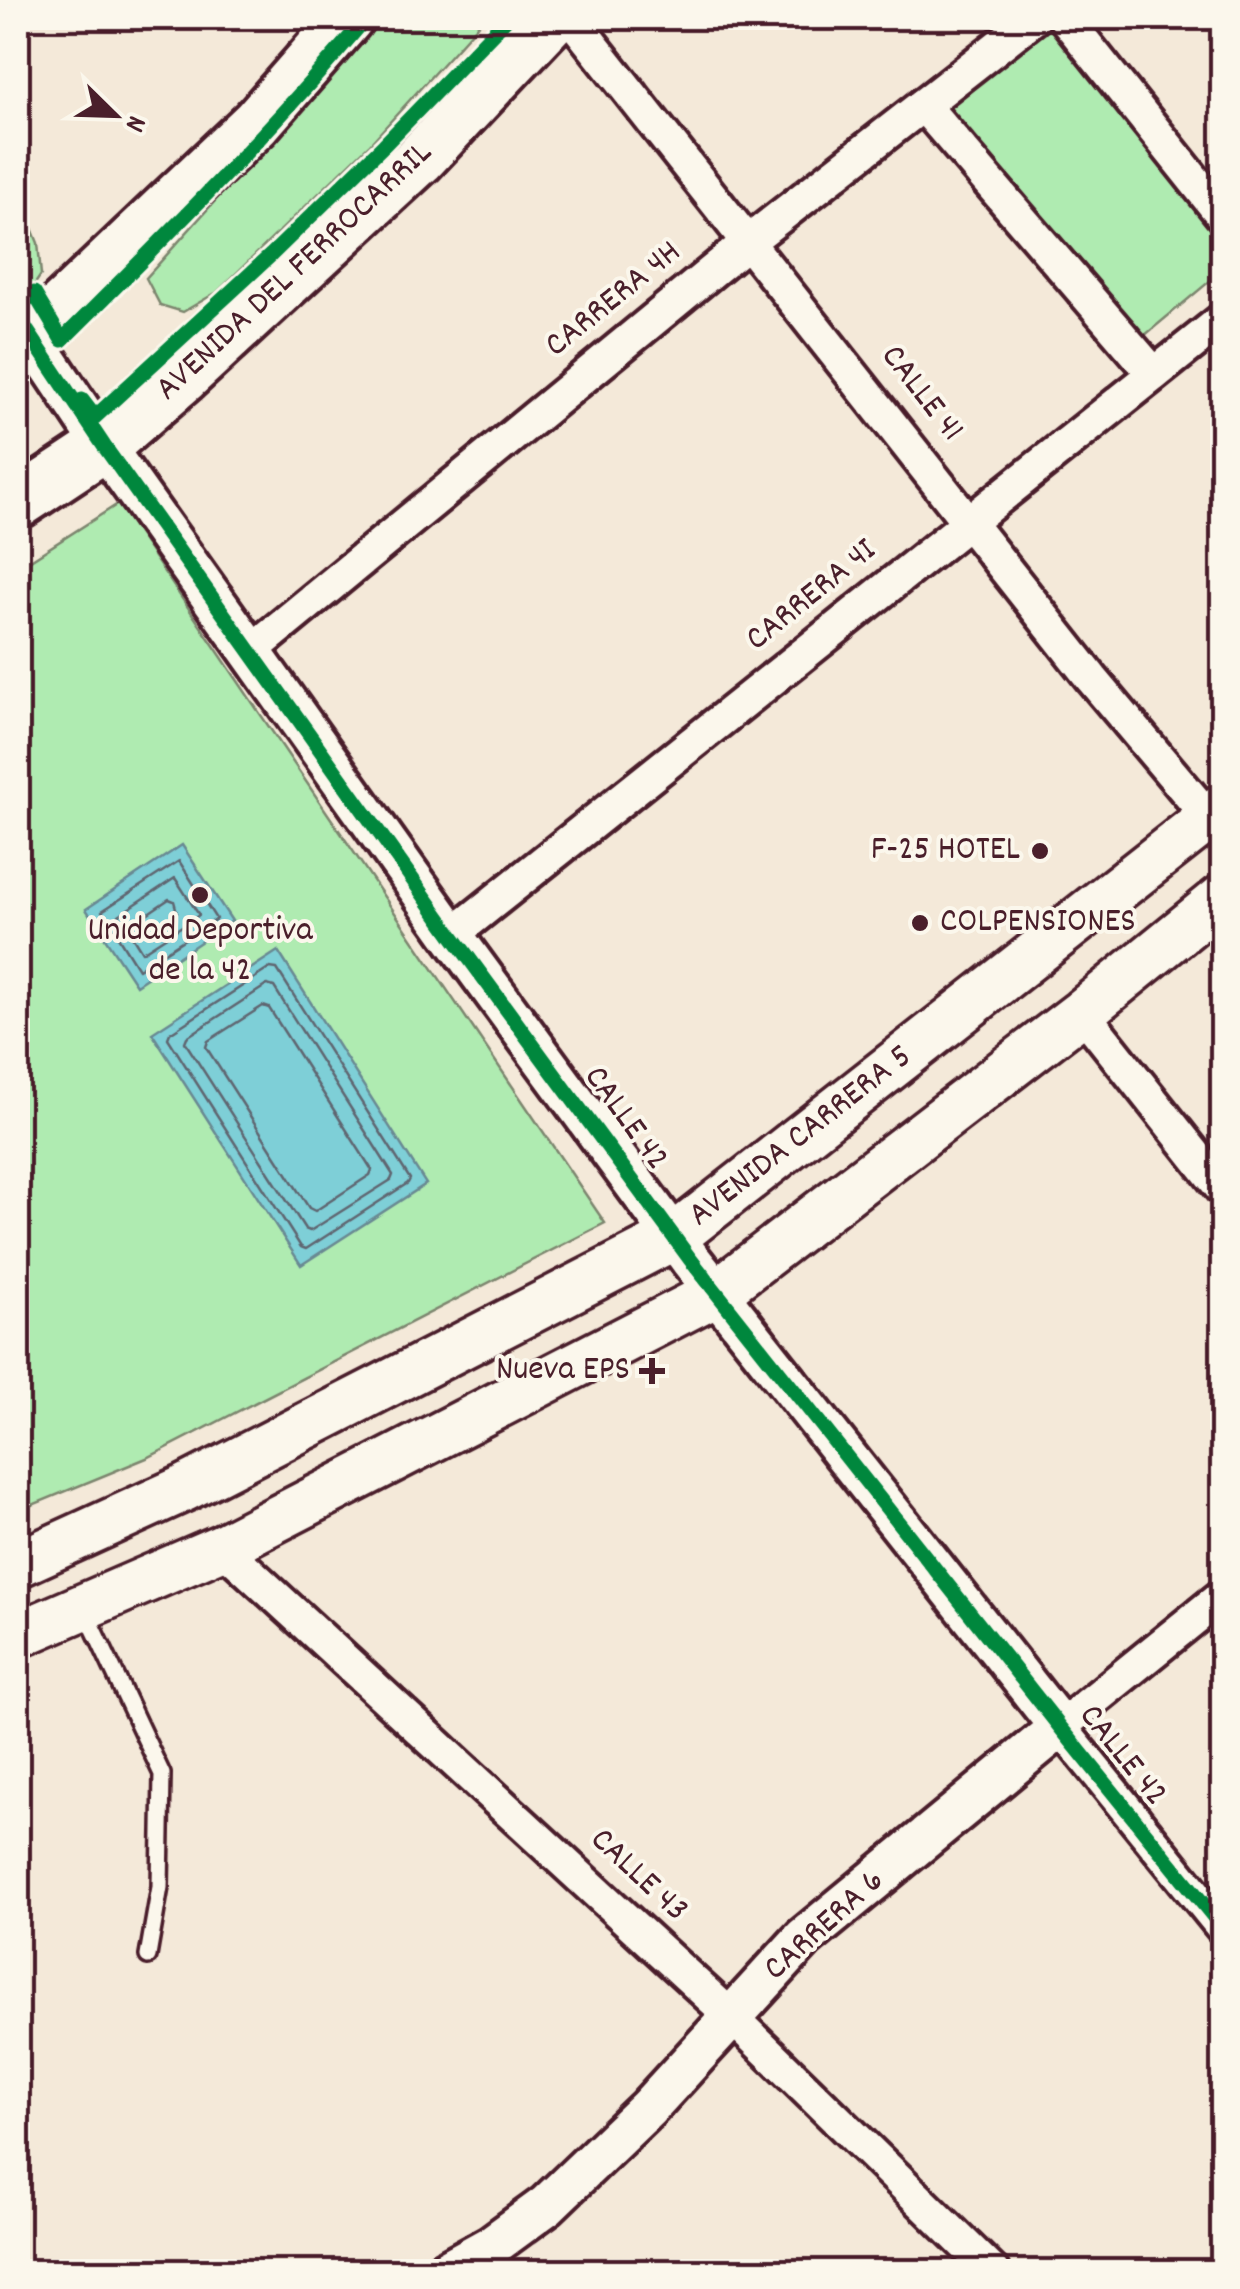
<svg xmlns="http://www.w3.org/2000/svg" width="1240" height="2289" viewBox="0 0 1240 2289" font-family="Dekko,sans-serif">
<rect width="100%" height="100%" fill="#f4e9d9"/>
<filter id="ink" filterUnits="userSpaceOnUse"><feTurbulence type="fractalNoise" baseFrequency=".01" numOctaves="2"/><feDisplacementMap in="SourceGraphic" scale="20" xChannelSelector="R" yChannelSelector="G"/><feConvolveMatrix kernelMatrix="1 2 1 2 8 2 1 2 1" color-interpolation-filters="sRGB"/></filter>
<g filter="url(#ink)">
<!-- green -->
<g fill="#afebb1" stroke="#7c856e" stroke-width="2.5">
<polygon points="379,18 484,18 369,145 217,292 183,312 160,305 146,278"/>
<polygon points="1053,22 1222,228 1222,271 1132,346 941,115"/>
<polygon points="18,194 38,243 41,275 24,300 18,291"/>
<polygon points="118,504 605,1223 149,1457 18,1511 18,568"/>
</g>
<!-- water -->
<g fill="#7ecfd7" stroke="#698992" stroke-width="2.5">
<polygon points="182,845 232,921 136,985 86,909"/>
<polygon points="278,951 426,1184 301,1265 152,1033"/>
</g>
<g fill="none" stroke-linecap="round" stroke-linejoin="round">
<!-- shore -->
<g stroke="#5f6570" stroke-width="2.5">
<polygon points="179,861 216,919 138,969 102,911"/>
<polygon points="175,878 199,915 142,952 119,915"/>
<polygon points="169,899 174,901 177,912 150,931 145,930 141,918"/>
<polygon points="270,968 277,969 410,1179 408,1183 306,1249 301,1247 168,1038 170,1033"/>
<polygon points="267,985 274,987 393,1175 391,1180 310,1231 305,1229 185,1042 187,1037"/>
<polygon points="263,1006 269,1008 372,1170 370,1175 315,1211 309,1208 206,1047 208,1041"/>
</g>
<!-- service casing -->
<g stroke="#4a1f2b" stroke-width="22">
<polyline id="service" points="85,1610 162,1774 160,1887 148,1956"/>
</g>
<!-- minor casing -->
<g stroke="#4a1f2b" stroke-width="40">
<g id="minor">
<polyline points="571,18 1092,679 1209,818"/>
<polyline points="1065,18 1222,215"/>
<polyline points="923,105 1154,374"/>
<polyline points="251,651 749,241 1034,18"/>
<polyline points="452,935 1222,320"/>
<polyline points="1082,1012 1222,1189"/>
<polyline points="222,1547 731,2016 993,2272"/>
<polyline points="1222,1596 1060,1727 1222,1927"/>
</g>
</g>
<!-- tertiary casing -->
<g stroke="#4a1f2b" stroke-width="48">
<polyline id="tertiary" points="18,317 104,446 452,935 690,1259 1060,1727 804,1938 648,2108 547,2205 491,2246 444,2272"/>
</g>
<!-- secondary casing -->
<g stroke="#4a1f2b" stroke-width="52">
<g id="secondary">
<polyline points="18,1564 185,1488 674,1237 1222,807"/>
<polyline points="18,1635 222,1547 716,1293 1082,1012 1222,898"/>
</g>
</g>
<!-- primary casing -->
<g stroke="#4a1f2b" stroke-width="58">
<g id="primary">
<polyline points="18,349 256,123 348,18"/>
<polyline points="18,503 104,446 185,376 419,160 553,18"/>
</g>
</g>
<!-- service -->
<use href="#service" stroke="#fbf7ec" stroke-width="15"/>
<!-- minor -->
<use href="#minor" stroke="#fbf7ec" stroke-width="32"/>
<!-- tertiary -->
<use href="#tertiary" stroke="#fbf7ec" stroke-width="40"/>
<!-- secondary -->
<use href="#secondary" stroke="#fbf7ec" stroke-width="45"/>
<!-- primary -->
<use href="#primary" stroke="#fbf7ec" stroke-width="50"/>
<!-- cycleway casing -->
<g stroke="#fbf7ec" stroke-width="21">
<g id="cycleway">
<path d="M18 310 34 293 62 340C167 236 271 131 366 18"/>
<polyline points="18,317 104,446 452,935 690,1259 1060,1727 1222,1927"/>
<polyline points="82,400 95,417 271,255 384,145 507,18"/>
</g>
</g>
<!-- cycleway -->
<use href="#cycleway" stroke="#00873e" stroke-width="15"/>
</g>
</g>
<!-- markers -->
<g fill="#4a1f2b" stroke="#fbf7ec" stroke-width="4">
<circle cx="1040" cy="851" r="10"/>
<circle cx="200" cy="895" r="10"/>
<circle cx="920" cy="923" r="10"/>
<path d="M647 1356h10v10h10v10h-10v10h-10v-10h-10v-10h10z"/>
</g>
<g text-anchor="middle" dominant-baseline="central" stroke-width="8" stroke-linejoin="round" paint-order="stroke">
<!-- street labels -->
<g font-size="35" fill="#4a1f2b" stroke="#fbf7ec">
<text transform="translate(295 272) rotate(-43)">AVENIDA DEL FERROCARRIL</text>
<text transform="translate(614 300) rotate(-39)">CARRERA 4H</text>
<text transform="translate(921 394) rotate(52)">CALLE 41</text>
<text transform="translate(812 596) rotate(-39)">CARRERA 4I</text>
<text transform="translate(625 1119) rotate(54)">CALLE 42</text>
<text transform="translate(801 1137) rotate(-38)">AVENIDA CARRERA 5</text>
<text transform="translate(1122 1756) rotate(51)">CALLE 42</text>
<text transform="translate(638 1876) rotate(43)">CALLE 43</text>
<text transform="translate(825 1926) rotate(-42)">CARRERA 6</text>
</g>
<!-- poi labels -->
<g font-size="35" fill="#4a1f2b" stroke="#fbf7ec" text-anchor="end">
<text x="1020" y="851">F-25 HOTEL</text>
<text x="940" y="923" text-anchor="start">COLPENSIONES</text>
<text x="200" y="932" text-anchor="middle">Unidad Deportiva<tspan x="200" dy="40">de la 42</tspan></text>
<text x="630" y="1371">Nueva EPS</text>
</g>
</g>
<!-- margin -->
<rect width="1240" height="2289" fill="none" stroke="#fbf7ec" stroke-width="60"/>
<rect x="30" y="30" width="1180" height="2229" fill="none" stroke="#4a1f2b" stroke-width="4" filter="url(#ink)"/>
<!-- north arrow -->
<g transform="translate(115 115) rotate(113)" stroke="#fbf7ec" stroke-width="8" paint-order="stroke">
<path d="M0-8L18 38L0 25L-18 38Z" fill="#4a1f2b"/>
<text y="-15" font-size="28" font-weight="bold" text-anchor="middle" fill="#4a1f2b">N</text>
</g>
</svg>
